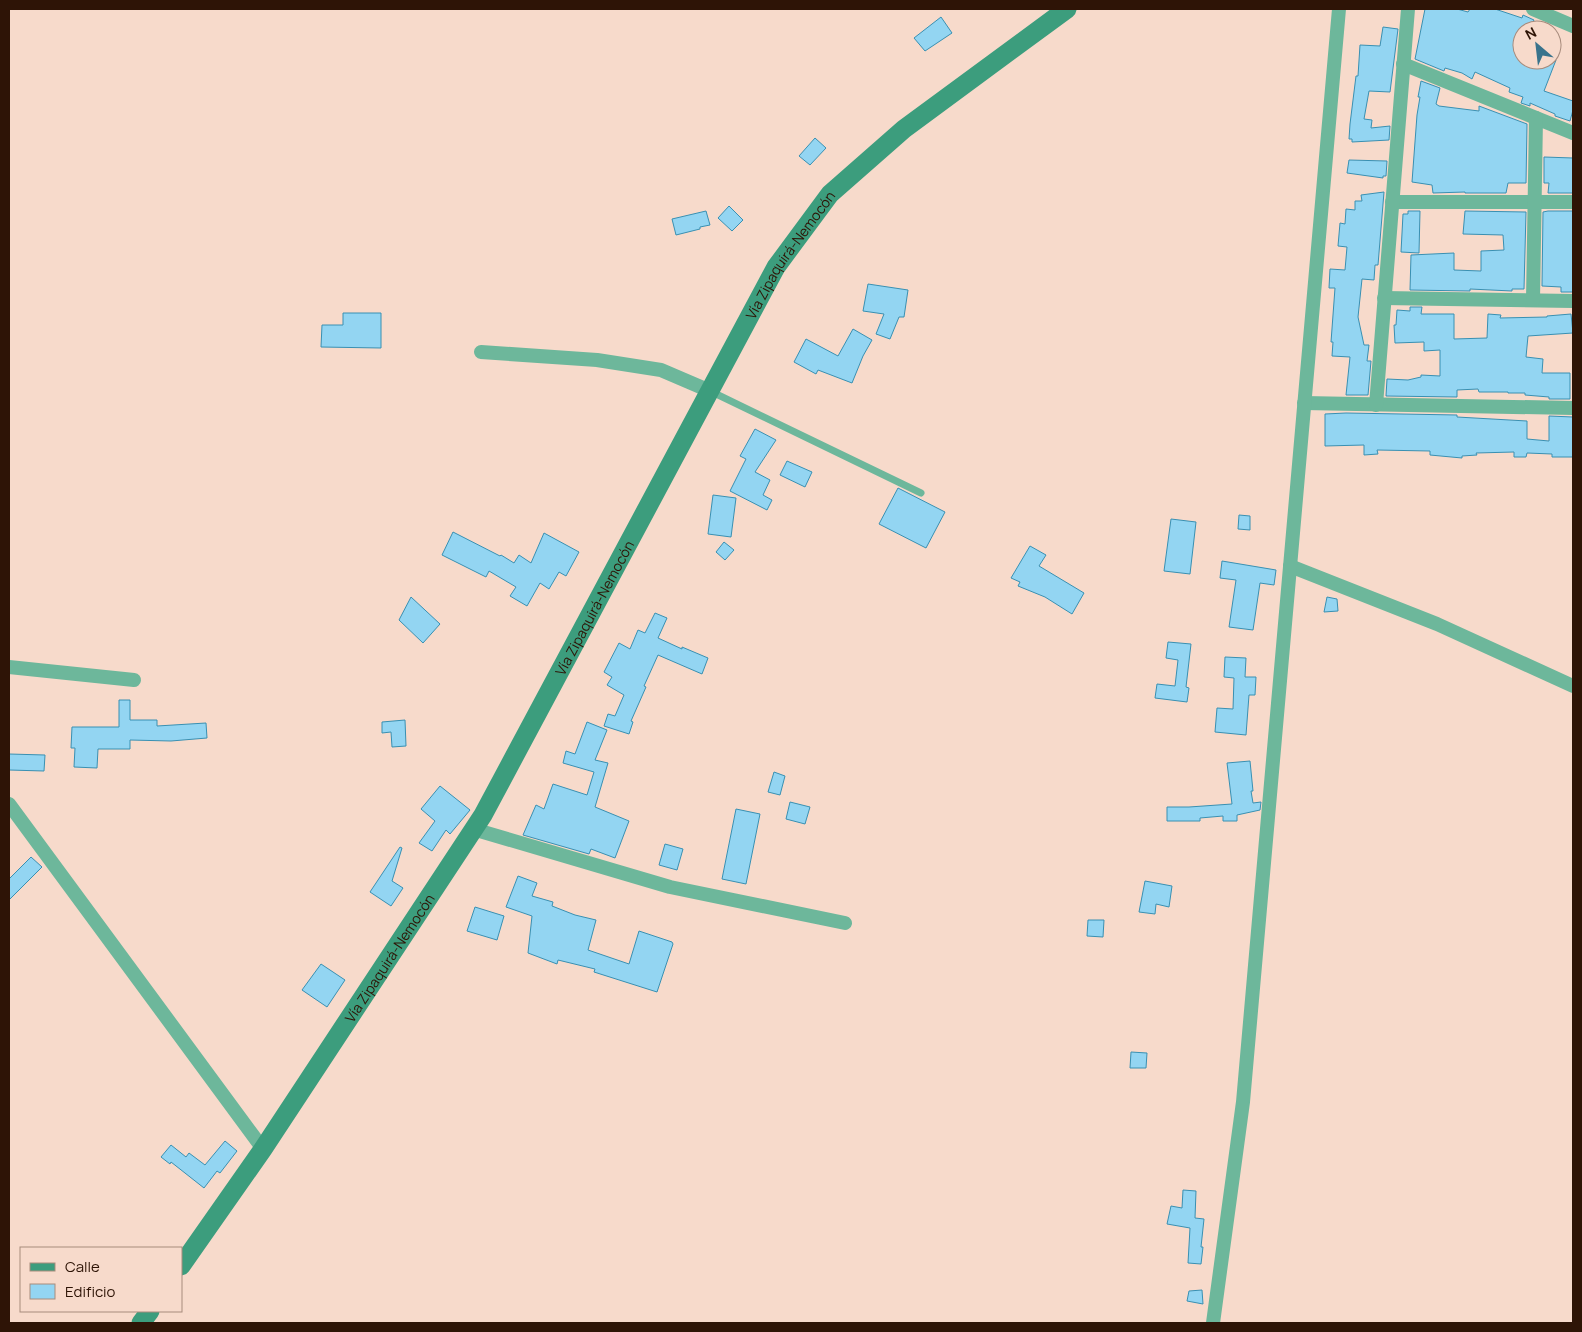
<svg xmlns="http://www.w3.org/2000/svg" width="1582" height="1332" viewBox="0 0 1582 1332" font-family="Manrope,sans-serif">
<rect width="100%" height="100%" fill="#f7dacb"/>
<!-- building -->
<g fill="#93d5f2" stroke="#3990b2">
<polygon points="1425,9 1457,9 1468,12 1470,9 1495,9 1522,18 1523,15 1534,20 1533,22 1551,28 1551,30 1522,30 1522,60 1556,60 1544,91 1573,101 1573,110 1570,121 1555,116 1555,114 1530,103 1530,106 1521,103 1523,97 1509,92 1510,88 1475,72 1472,79 1462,73 1445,68 1444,71 1415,59"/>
<polygon points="941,17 952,33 925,51 914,38"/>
<polygon points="1383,27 1398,29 1390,92 1369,91 1364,119 1372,120 1371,128 1390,126 1389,140 1352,142 1352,139 1349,139 1350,124 1356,76 1358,76 1360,45 1380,46"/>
<polygon points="1421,81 1440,88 1436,104 1439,106 1479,111 1479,106 1527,124 1526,183 1508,183 1506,193 1465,193 1465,192 1433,193 1432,185 1412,182 1417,115 1420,97 1418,97"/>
<polygon points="815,138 826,148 810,165 799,156"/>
<polygon points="1544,157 1573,158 1573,193 1548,193 1549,183 1544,183"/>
<polygon points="1349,160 1387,161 1386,176 1383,176 1383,178 1347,173"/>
<polygon points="1384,192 1378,265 1375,265 1374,280 1362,279 1358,317 1364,345 1369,345 1367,361 1371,361 1368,395 1346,395 1350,357 1332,356 1333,342 1331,342 1335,288 1329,288 1330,269 1345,270 1347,247 1338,246 1340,223 1345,224 1346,209 1355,210 1355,201 1362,201 1361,195"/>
<polygon points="729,206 743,220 732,231 718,218"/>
<polygon points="706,211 710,225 700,227 700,229 676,235 672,219"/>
<polygon points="1408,211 1420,211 1419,253 1401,252 1403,214 1408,214"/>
<polygon points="1465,211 1526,212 1524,289 1512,289 1512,291 1470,289 1470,291 1410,290 1411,255 1454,253 1454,270 1481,271 1481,251 1504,250 1503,235 1463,234"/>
<polygon points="1548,211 1573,211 1573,292 1561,292 1561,287 1542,286 1543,212"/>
<polygon points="868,284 908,290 904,317 899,317 890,339 876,334 884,314 863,311"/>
<polygon points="1410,307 1422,307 1421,314 1454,314 1454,339 1487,338 1488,314 1501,315 1500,318 1547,317 1547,316 1571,314 1573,333 1528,336 1526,357 1543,359 1542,373 1570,373 1570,399 1549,399 1549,397 1525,395 1525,393 1508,393 1508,392 1479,392 1478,389 1457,390 1457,397 1386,396 1387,379 1408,380 1421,377 1421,375 1440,376 1440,350 1424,351 1424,342 1395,343 1394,325 1396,325 1397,310 1410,311"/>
<polygon points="343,313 381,313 381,348 321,347 322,325 343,325"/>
<polygon points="853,329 872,340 863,356 852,383 818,370 816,374 794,362 806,339 838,356"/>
<polygon points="1346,413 1457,415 1457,417 1527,421 1527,439 1549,441 1549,416 1573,417 1573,457 1552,457 1552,454 1527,453 1526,457 1514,457 1514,452 1476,453 1477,455 1462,456 1462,458 1430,455 1430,451 1377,450 1378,454 1364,455 1364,445 1325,446 1325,414"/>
<polygon points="755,429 776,440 755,472 770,480 763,495 772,500 767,510 730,491 746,459 740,456"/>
<polygon points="787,461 812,472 805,487 780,475"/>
<polygon points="898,488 945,512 926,548 879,524"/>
<polygon points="713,495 736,498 731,537 708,534"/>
<polygon points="1239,515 1250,516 1250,530 1238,529"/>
<polygon points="1171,519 1196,522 1190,574 1164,571"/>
<polygon points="453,532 500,556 501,555 514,563 519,555 531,563 544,533 579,552 566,576 559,572 549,589 540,583 527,606 510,596 516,587 489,571 486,577 442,555"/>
<polygon points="724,542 734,550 725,560 716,552"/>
<polygon points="1030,546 1046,555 1039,566 1084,593 1072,614 1045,597 1018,586 1020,582 1011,578"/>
<polygon points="1222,561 1276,570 1274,585 1260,583 1253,630 1229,627 1236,580 1220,578"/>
<polygon points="411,597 440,624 423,643 399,620"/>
<polygon points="1327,597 1337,599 1338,611 1324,612"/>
<polygon points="655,613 667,618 658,638 682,649 682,647 708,658 702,674 658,655 644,686 646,687 631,721 633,722 629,734 604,726 608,714 615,716 624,695 607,685 612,677 604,672 619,643 630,649 638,630 645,633"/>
<polygon points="1168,642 1191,644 1186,687 1189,688 1187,702 1155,698 1157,684 1175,686 1178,660 1166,658"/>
<polygon points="1225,657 1246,658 1245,677 1256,677 1255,695 1249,695 1246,735 1215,732 1217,708 1233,709 1234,678 1224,677"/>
<polygon points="119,700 130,700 130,720 157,720 157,726 206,723 207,738 171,741 130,740 130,749 98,749 97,768 74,767 75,748 71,748 72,727 119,727"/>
<polygon points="405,720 406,746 392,747 391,732 382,733 382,722"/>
<polygon points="587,722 607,730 595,760 608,763 595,807 629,821 615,858 591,849 589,854 523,835 536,805 544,809 553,784 587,795 594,772 563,763 566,751 575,754"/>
<polygon points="9,754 45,755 44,771 9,770"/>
<polygon points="1250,761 1253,791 1251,791 1253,803 1261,802 1260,810 1237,815 1237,821 1223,821 1223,816 1200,818 1200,821 1167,821 1167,807 1189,807 1232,804 1227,763"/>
<polygon points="774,772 785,776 780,795 768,792"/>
<polygon points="440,786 470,810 450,834 446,830 432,851 419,843 435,821 421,809"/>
<polygon points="790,802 810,807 805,824 786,819"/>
<polygon points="736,809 760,814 746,884 722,879"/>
<polygon points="665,844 683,849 677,870 659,865"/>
<polygon points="400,847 402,848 392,881 403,888 391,906 370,892"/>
<polygon points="31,857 42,867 9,900 9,879"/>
<polygon points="518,876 537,883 532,896 553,902 552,906 575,915 596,920 588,950 629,964 639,931 672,942 673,944 657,992 594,972 595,969 558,960 557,964 528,953 532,916 506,907"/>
<polygon points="1145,881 1172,886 1169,907 1156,904 1155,914 1139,912"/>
<polygon points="475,907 504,916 497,940 467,931"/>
<polygon points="1088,920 1104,920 1103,937 1087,936"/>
<polygon points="321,964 345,980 327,1007 302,990"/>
<polygon points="1131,1052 1147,1053 1146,1068 1130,1068"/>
<polygon points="225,1141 237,1151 220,1173 217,1171 204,1188 171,1162 170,1164 161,1157 171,1145 186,1157 189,1153 205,1165"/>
<polygon points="1183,1190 1196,1191 1195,1218 1204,1219 1201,1247 1203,1247 1201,1264 1188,1263 1190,1228 1167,1224 1171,1206 1182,1208"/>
<polygon points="1202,1290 1203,1304 1187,1301 1189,1291"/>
</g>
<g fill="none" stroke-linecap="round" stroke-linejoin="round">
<!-- lane -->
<polyline stroke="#6db79b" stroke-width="7" points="710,391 921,493"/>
<!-- street -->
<g stroke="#6db79b" stroke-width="14">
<polyline points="1533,9 1573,26"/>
<polyline points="1403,64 1573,133"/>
<polyline points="1392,202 1573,202"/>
<polyline points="1384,298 1573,301"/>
<polyline points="1533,300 1536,118"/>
<polyline points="481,352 597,360 661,370 710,391"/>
<polyline points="1304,403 1573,408"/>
<polyline points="1376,405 1408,9"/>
<polyline points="1290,566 1437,624 1573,686"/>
<polyline points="9,667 134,680"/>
<polyline points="9,804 263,1149"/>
<polyline points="473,829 670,887 845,923"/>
<polyline points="1213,1323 1243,1102 1339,9"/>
</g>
<!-- secondary -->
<g stroke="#3c9d7d" stroke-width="19">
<path id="s1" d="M181 1266 263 1149 483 815 776 267 830 194 904 129 1067 9"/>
<polyline points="141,1323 150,1311"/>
</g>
</g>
<g text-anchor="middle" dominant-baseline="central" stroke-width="4" stroke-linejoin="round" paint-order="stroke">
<!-- street labels -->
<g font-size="14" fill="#2e1406" stroke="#f7dacb">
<text stroke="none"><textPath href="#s1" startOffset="1182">Vía Zipaquirá-Nemocón</textPath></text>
<text stroke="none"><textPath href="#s1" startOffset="778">Vía Zipaquirá-Nemocón</textPath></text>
<text stroke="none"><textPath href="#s1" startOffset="372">Vía Zipaquirá-Nemocón</textPath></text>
</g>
</g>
<!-- border -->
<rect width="1582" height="1332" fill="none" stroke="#2e1406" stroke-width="20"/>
<!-- legend -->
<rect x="20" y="1247" width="162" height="65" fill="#f7dacb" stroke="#a78b7c"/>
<rect x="30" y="1263" width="25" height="8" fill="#3c9d7d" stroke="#a78b7c"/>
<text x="65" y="1272" font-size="15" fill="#2e1406">Calle</text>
<rect x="30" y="1284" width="25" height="15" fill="#93d5f2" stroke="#a78b7c"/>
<text x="65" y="1297" font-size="15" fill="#2e1406">Edificio</text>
<!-- north arrow -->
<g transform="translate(1537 45) rotate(332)"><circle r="24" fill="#f7dacb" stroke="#a78b7c"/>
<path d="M0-4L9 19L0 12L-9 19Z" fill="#39738c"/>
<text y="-8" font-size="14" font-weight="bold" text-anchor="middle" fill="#2e1406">N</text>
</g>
</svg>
